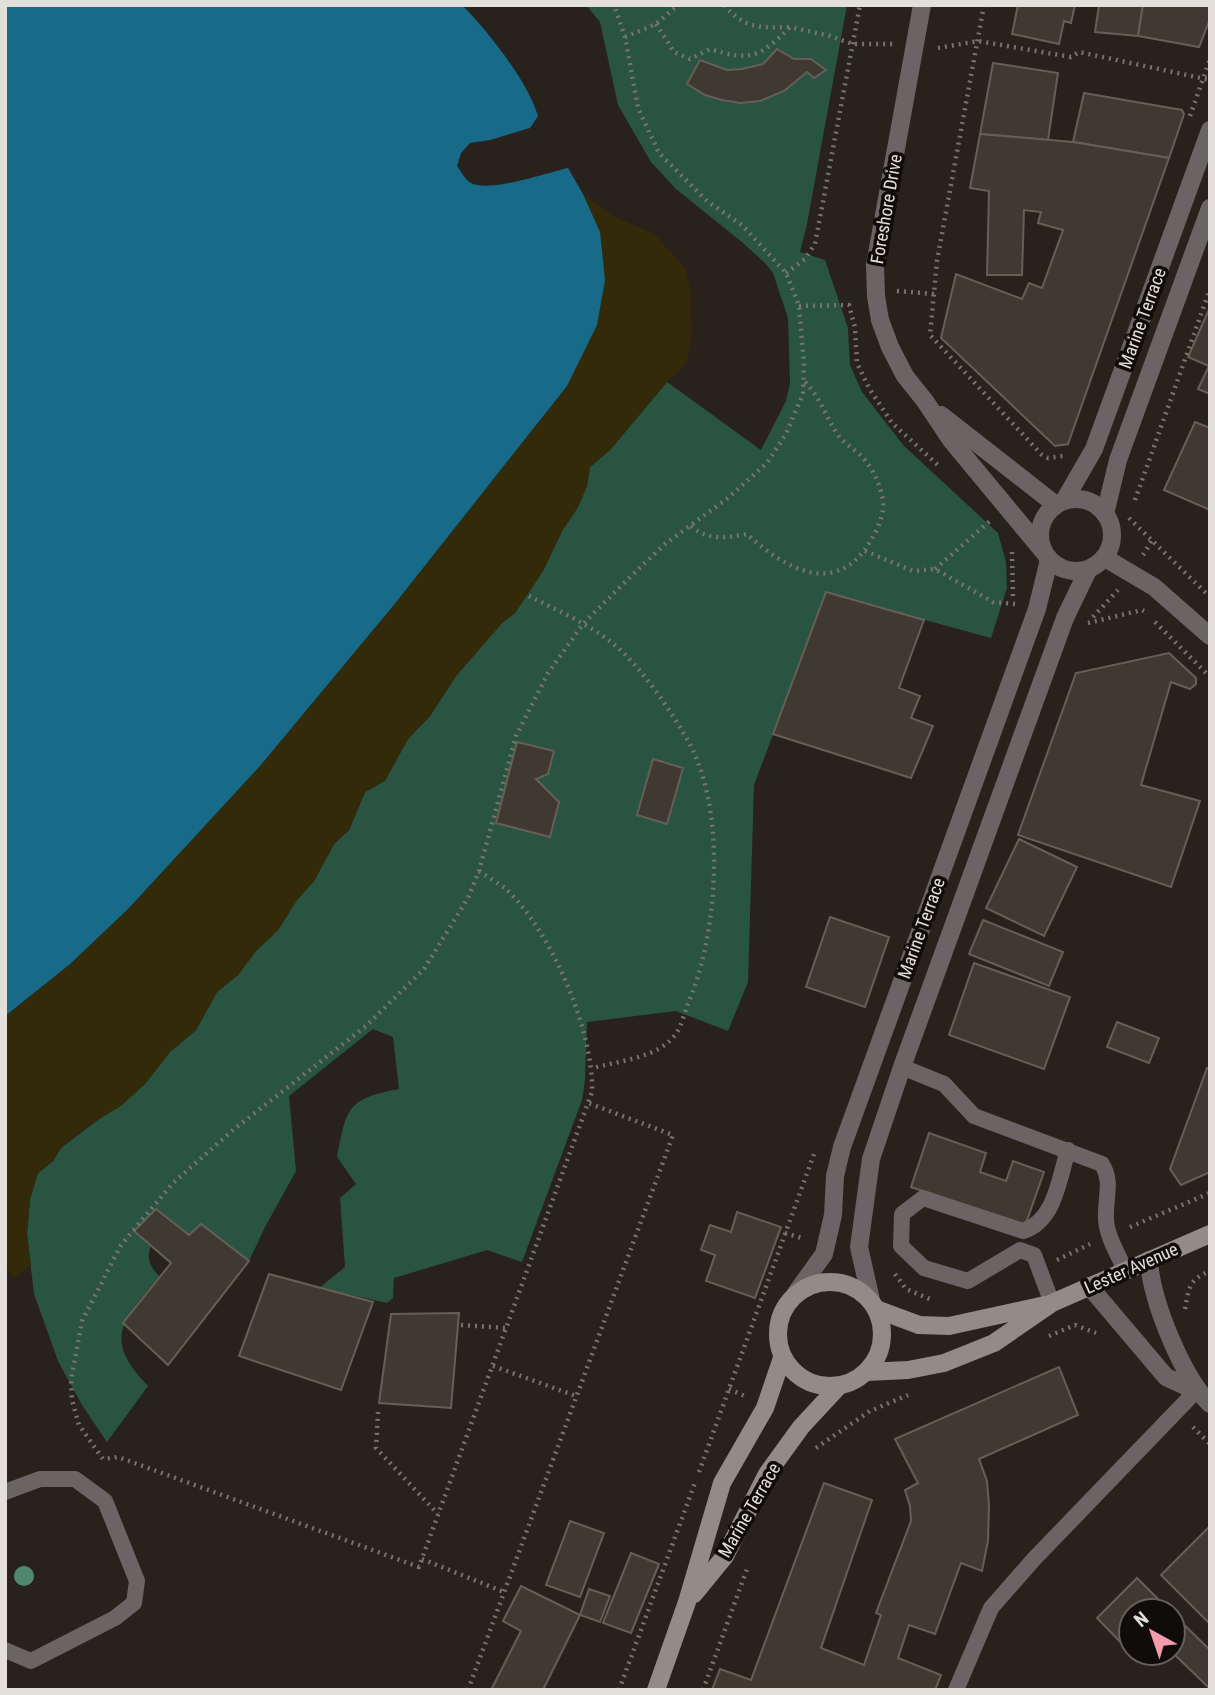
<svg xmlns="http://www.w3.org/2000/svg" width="1215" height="1695" viewBox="0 0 1215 1695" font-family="'Roboto Condensed',sans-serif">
<rect width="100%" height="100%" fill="#29221c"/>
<!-- green -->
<path fill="#295441" d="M586 5H847L807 224 800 252 825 260 848 328 850 365 862 392 904 446 998 533 1006 562 1007 588 991 638 826 593 754 785 748 982 728 1031 676 1011 587 1022 585 1080 582 1100 522 1262 487 1250 394 1278 393 1298 387 1303 319 1288 345 1267 340 1198 356 1184 337 1157C347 1108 346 1099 399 1089L393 1037 373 1029 289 1096 296 1171 265 1227 249 1261 201 1224 189 1235 157 1209 135 1231 151 1245C146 1259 150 1266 159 1276 124 1321 101 1337 148 1386L107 1442 82 1405 58 1361 34 1294 27 1233 30 1199 38 1173 53 1161 61 1148 145 1084 170 1052 196 1030 217 992 238 975 255 952 278 930 297 900 314 881 334 844 349 830 365 792 385 780 408 739 430 716 456 676 502 623 515 613 543 571 562 531 578 507 587 486 590 467 610 450 667 382 761 450 786 401 790 383 788 318 773 273 766 264 743 243 676 189 651 162 618 105 600 22Z"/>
<!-- sand -->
<polygon fill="#332a09" points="583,194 615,217 654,234 686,269 691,292 692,336 687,363 667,382 610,450 590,467 587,486 578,507 562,531 543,571 515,613 502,623 456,676 430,716 408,739 385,781 365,792 349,830 334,844 314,881 297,900 278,930 255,952 238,975 217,992 196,1030 170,1052 145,1084 121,1106 86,1127 61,1148 53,1161 38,1173 30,1199 27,1235 31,1265 14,1278 5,1265 5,1016 69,965 128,909 260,766 393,606 567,386 600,232"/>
<!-- water -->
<path fill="#186a89" d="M5 5H462C488 31 528 82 538 116L530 128 490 140 470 143 461 153 457 166C461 171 465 180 471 183 489 193 546 173 568 168L583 194 600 232 605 280 597 325 567 386 393 606 260 766 128 909 69 965 5 1016Z"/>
<!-- building -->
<g fill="#403932" stroke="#665f58" stroke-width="2">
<polygon points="1018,5 1075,5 1071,23 1064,21 1059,44 1012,34"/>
<polygon points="1099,5 1143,5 1138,36 1095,32"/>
<polygon points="1143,5 1210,5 1210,19 1199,47 1138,36"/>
<polygon points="777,49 794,59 811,59 826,70 814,78 807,72 784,91 760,101 740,103 722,100 705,95 687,84 700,60 727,70 742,69 763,64"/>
<polygon points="993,63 1058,73 1048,140 980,134"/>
<polygon points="1084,93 1182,110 1184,114 1169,158 1073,142"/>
<polygon points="980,134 1073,142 1169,158 1068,444 1055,446 941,338 956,274 1022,299 1029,283 1042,288 1063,230 1038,223 1041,212 1024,210 1022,275 987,275 989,191 970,188"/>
<polygon points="1210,307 1210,394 1198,389 1209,366 1188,357"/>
<polygon points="1195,422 1210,428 1210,510 1164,490"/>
<polygon points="826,592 924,620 899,688 920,696 911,718 933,726 911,778 773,734"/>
<polygon points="1169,653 1196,678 1196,684 1190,689 1171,682 1141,785 1200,801 1171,887 1018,835 1076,673"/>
<polygon points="517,742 554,751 548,774 536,779 559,802 550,837 496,823"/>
<polygon points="653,759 683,768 667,824 637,815"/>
<polygon points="1019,839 1077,867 1044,936 986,908"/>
<polygon points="830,917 889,937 865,1007 806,987"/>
<polygon points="983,920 1063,952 1049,986 969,954"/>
<polygon points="974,963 1070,997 1044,1069 949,1035"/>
<polygon points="1117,1022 1159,1038 1149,1063 1107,1047"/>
<polygon points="1207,1068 1210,1068 1210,1172 1181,1185 1170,1169"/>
<polygon points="929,1133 986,1153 980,1172 1006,1181 1013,1161 1044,1172 1025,1226 911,1187"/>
<polygon points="156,1209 189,1235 201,1224 249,1261 168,1365 123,1323 171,1263 134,1231"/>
<polygon points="737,1212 781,1227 755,1298 706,1281 715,1255 701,1250 710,1225 731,1232"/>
<polygon points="269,1274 373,1302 341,1390 239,1356"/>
<polygon points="459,1313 451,1408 379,1403 391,1314"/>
<polygon points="1059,1367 1078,1415 979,1459 987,1481 989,1506 988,1541 982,1571 961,1563 935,1634 909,1625 898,1658 941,1675 935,1690 712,1690 720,1669 751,1680 824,1483 872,1500 821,1648 864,1665 881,1615 876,1613 911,1521 910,1506 905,1490 918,1483 895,1439"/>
<polygon points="570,1521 604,1533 580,1597 546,1585"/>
<polygon points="1210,1526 1210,1624 1161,1575"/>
<polygon points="631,1553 659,1564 631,1633 603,1623"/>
<polygon points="1137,1578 1170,1611 1131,1611 1131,1653 1097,1618"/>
<polygon points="521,1586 580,1615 543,1690 491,1690 521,1631 503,1621"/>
<polygon points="589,1589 610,1596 600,1622 580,1615"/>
<polygon points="1173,1614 1210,1650 1210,1689 1173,1653"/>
</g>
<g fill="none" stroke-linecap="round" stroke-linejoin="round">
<!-- path -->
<g stroke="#79736e" stroke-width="4.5" stroke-dasharray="2 5" stroke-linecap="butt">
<path d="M724 5C745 29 760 28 789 27"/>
<polyline points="984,5 937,261 930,335 1042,455 1048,458 1063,456"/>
<path d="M656 24 674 52 690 59 710 49C751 62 760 57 790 27L830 36 853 44H894"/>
<polyline points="625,37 656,24 678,5"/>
<polyline points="938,48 978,41 1071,57 1079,52 1210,80"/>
<polyline points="1190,116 1210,59"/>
<polyline points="786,273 805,259 815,244 860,5"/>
<polyline points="897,291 934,294"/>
<polyline points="799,306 849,305 855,328 857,363 869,388 892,423 940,467"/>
<polyline points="1135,500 1210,289"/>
<polyline points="1129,518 1210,597"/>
<path d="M691 526C708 541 725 538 747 534 785 569 837 599 871 540 878 529 885 512 883 500 880 484 873 468 862 457 855 449 844 444 838 435 825 416 821 398 804 381"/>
<polyline points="865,551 913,571 935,569 993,602 1015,604"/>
<polyline points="1012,552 1013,599"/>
<polyline points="1143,555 1152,540"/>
<polyline points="935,569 990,521"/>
<path d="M529 596C558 611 591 625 616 646 641 668 667 705 684 734 728 803 719 933 687 1006 684 1015 681 1027 675 1035 658 1058 618 1061 593 1068"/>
<polyline points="1093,617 1118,590"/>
<polyline points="1155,622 1210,677"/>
<polyline points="1088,623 1142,610 1144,611"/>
<path d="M479 871C488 877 498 883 506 889 551 931 594 1031 592 1092L419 1567 118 1457 103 1459 79 1425 72 1400 71 1380 82 1321 121 1245 173 1183 233 1130 366 1026 424 969 468 898 479 871 516 736 548 673 583 624 628 579 665 544 728 498 767 463 786 434 803 394 804 363 799 306 786 273 742 225 707 201 659 153 638 108 625 37 614 5"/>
<polyline points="1130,1227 1210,1193"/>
<polyline points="785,1233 805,1239"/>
<polyline points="1057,1260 1090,1244"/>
<polyline points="895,1274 906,1289 932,1300"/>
<path d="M1185 1309C1189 1287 1189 1280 1210 1271"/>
<polyline points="461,1325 506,1328"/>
<polyline points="1049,1336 1075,1325 1096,1333"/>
<polyline points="493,1366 576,1396"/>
<polyline points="729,1389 747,1397"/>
<polyline points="378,1412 376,1448 438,1514"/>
<polyline points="1193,1427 1210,1444"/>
<polyline points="816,1448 870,1411 908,1395"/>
<polyline points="699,1472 814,1154"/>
<polyline points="422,1559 504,1592"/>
<polyline points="468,1690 673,1135 588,1103"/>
<polyline points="619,1690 696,1480"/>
<polyline points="703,1690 747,1569"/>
</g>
<!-- service -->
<g stroke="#6a6564" stroke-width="16">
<path d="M902 1067 944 1084 974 1116 1102 1164C1113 1183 1105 1196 1106 1218 1106 1235 1118 1254 1125 1270"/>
<path d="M1052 1303 1034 1255 1020 1250 968 1281 924 1268 901 1246 902 1214 923 1198 1023 1231C1055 1221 1059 1179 1068 1150"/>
<polyline points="5,1492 40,1479 75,1479 105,1501 137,1581 134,1603 115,1618 31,1661 5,1650"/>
<polyline points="956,1690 991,1608 1034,1559 1196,1391"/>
</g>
<!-- tertiary -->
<g stroke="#6a6564" stroke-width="18">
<polyline points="922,5 875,265 876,296 880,320 890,347 905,376 925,401 951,440 1043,551"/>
<polyline points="941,415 1056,505"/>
<circle cx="1076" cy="535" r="36"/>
<polyline points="1064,501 1094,449 1210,130"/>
<polyline points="1105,514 1118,460 1210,208"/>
<polyline points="1105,558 1154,587 1210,636"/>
<path d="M1149 1260C1151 1300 1182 1376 1210 1404"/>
<polyline points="1089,1286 1166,1377 1196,1391"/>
<polyline points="796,1293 824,1254 833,1215 835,1176 842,1147 1037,609 1049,560"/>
<polyline points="871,1300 859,1247 871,1159 902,1067 1065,618 1088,570"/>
</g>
<!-- secondary -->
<g stroke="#928b88" stroke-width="18">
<circle cx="830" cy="1334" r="52"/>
<polyline points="876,1309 919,1325 949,1326 1045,1305"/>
<polyline points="866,1372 908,1370 944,1363 994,1343 1052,1303 1210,1234"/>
<polyline points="694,1594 725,1556 767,1474 801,1427 839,1386"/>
<polyline points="656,1690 687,1602 722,1483 765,1408 782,1358"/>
</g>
</g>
<!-- trees -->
<circle fill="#51876c" cx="24" cy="1576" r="10"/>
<g text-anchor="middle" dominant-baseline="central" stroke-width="7" stroke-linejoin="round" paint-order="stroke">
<!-- street labels -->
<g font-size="18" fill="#e3dfdb" stroke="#0f0c0a">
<text transform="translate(886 209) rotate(-80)">Foreshore Drive</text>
<text transform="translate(1142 318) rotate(-70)">Marine Terrace</text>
<text transform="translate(921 928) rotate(-70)">Marine Terrace</text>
<text transform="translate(1131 1268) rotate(-24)">Lester Avenue</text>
<text transform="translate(749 1510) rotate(-60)">Marine Terrace</text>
</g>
</g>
<!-- border -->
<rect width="1215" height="1695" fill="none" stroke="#e3dfdb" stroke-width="14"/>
<!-- north arrow -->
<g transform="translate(1152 1632) rotate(320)"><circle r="33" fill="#0f0c0a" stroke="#64605e" stroke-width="2"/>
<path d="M0-5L12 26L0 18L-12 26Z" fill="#f39aab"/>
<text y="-10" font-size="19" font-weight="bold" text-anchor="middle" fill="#e3dfdb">N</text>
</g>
</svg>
